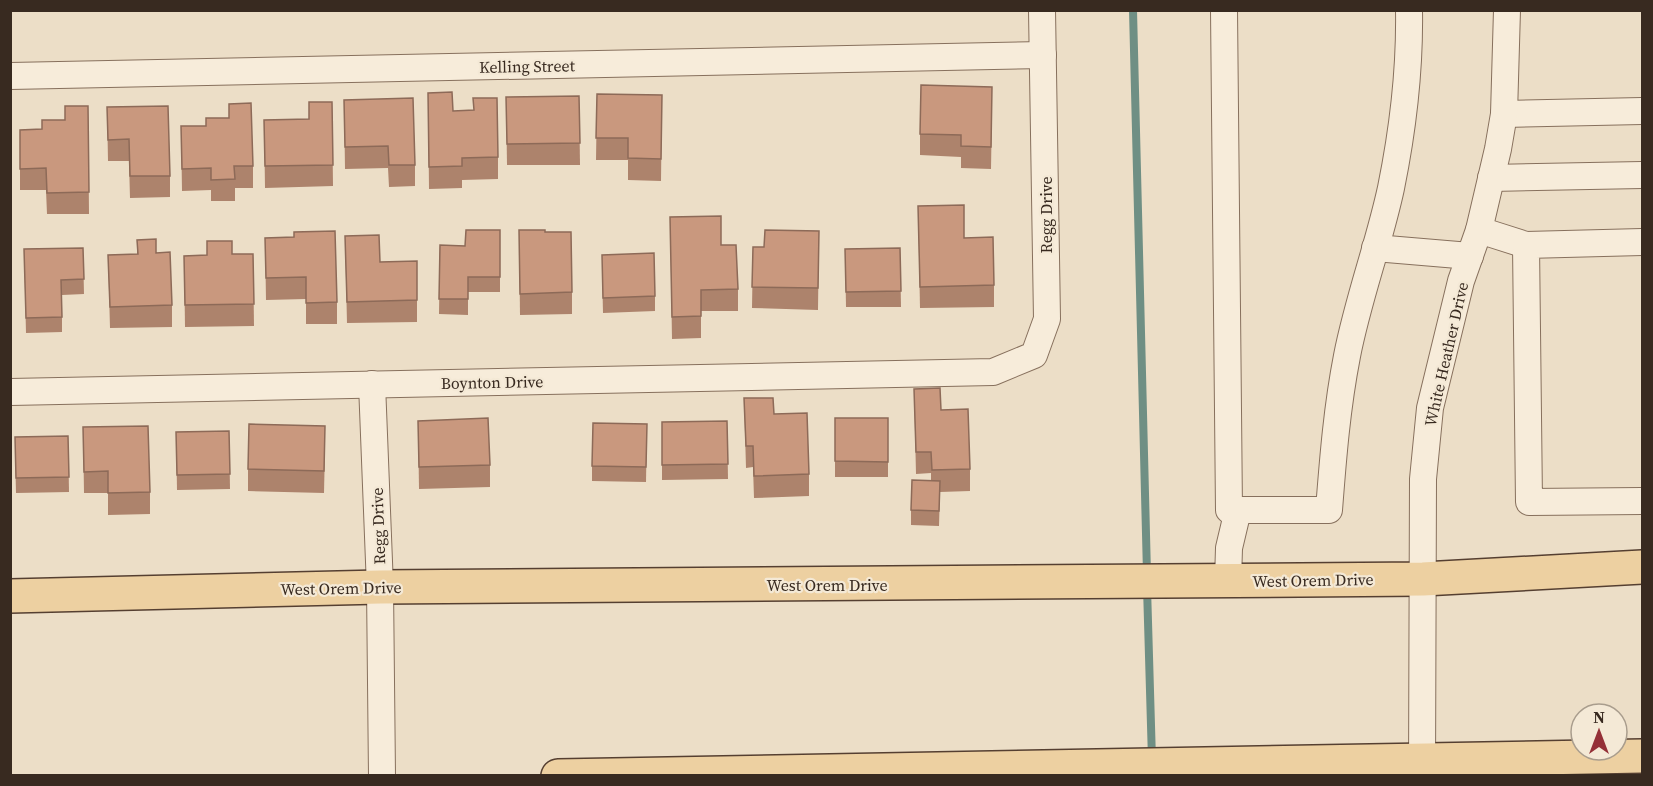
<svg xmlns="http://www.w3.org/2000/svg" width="1653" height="786" viewBox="0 0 1653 786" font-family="'Source Serif 4',serif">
<rect width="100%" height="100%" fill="#ecdec7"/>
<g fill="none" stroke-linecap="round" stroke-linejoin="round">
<!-- stream -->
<g stroke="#6f8f84" stroke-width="8">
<polyline points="1133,10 1147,574"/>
<polyline points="1147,587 1152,760"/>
</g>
<!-- minor casing -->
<g stroke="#87705d" stroke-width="28">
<g id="minor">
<path d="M1224 10 1229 510H1329C1333 458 1337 407 1347 356 1358 299 1379 244 1391 188 1403 129 1410 70 1409 10"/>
<polyline points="10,76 1043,55"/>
<polyline points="1504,114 1642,111"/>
<polyline points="1491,178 1642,175"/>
<polyline points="1479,230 1526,245"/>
<polyline points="1642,242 1526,245 1529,502 1642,501"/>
<polyline points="1375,248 1470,256"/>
<polyline points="372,384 380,587 382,776"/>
<polyline points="10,392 993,372 1034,355 1047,319 1042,10"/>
<polyline points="1228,581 1229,548 1238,510"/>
<polyline points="1422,776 1423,479 1430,408 1461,281 1479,230 1498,149 1504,114 1507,10"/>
</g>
</g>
<!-- major casing -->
<g stroke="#553f31" stroke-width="36">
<g id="major">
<polyline points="10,596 380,587 1423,579 1642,567"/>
<polyline points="558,776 1642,756"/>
</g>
</g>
<!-- minor -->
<use href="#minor" stroke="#f7ecda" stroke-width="26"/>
<!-- major -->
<use href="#major" stroke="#edd0a1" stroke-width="33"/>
</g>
<!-- wall -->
<g fill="#ad836c">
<polygon points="428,93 453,111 498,157 498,179 462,180 462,188 429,189"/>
<polygon points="597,94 662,95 661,181 628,180 628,160 596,160"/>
<polygon points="579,96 580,165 507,165 506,97"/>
<polygon points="344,100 415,165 415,186 389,187 388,168 345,169"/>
<polygon points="332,102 333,186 265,188 264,120 309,119"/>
<polygon points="88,106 89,214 47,214 46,190 20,190 20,130 42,129 65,120"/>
<polygon points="107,107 170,176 170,197 130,198 129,161 108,161"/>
<polygon points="992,109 991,169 961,168 961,157 920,155 920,134"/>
<polygon points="181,126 253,166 253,188 235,188 235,201 211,201 211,190 182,191"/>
<polygon points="918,206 994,285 994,307 920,308"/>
<polygon points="670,217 721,245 738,289 738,311 701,311 701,338 672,339"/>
<polygon points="500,230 500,292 468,292 468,315 439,314 440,245 465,246"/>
<polygon points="519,230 545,232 572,292 572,314 520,315"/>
<polygon points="819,231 818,310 752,308 753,247 764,247"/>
<polygon points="345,236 380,262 417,261 417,322 347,323"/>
<polygon points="294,237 337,302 337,324 306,324 306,299 266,300 265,238"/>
<polygon points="137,240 156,253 172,305 172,327 110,328 108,255 137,254"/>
<polygon points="83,248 84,294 62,295 62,332 26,333 24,249"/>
<polygon points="900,248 901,307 846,307 845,249"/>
<polygon points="253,254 254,326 185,327 184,256"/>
<polygon points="602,270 655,296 655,311 603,313"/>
<polygon points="914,389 941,410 970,469 970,491 940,492 939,526 911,525 911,510 931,481 931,473 916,474"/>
<polygon points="744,398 774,414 809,474 809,496 754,498 753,467 746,468"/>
<rect x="835" y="418" width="53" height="59"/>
<polygon points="418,421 490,465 490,487 419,489"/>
<polygon points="727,421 728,479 662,480 662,422"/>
<polygon points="647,424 646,482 592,481 592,466"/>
<polygon points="83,427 150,492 150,514 108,515 108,493 84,493"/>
<polygon points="229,431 230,489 177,490 176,432"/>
<polygon points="68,436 69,492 16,493 15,452"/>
<polygon points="325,447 324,493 248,491 248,469"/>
</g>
<!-- building -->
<g fill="#c9987e" stroke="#8d6a58" stroke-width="1.5">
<polygon points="921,85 992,87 991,147 961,146 961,135 920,134"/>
<polygon points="452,92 453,111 474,110 473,98 497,98 498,157 462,158 462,166 429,167 428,93"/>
<polygon points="597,94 662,95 661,159 628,158 628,138 596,138"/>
<polygon points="579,96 580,143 507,144 506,97"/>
<polygon points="413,98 415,165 389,165 388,146 345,147 344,100"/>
<polygon points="309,102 332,102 333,165 265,166 264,120 309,119"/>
<polygon points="251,103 253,166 234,166 235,179 211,180 211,168 182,169 181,126 206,126 206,118 229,118 229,104"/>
<polygon points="65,106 88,106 89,192 47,193 46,168 20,169 20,130 42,129 42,120 65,120"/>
<polygon points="168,106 170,176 130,176 129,139 108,140 107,107"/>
<polygon points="964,205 964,238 993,237 994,285 920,287 918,206"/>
<polygon points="721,216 721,245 736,245 738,289 701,290 701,316 672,317 670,217"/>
<polygon points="466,230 500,230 500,277 468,277 468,299 439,299 440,245 465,246"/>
<polygon points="519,230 545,230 545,232 571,232 572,292 520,294"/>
<polygon points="765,230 819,231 818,288 752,287 753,247 764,247"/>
<polygon points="335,231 337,302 306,303 306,277 266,278 265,238 294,237 294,232"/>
<polygon points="379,235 380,262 417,261 417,300 347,302 345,236"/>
<polygon points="156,239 156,253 170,252 172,305 110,307 108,255 138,254 137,240"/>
<polygon points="207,241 232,241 232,254 253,254 254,304 185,305 184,256 207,255"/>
<polygon points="83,248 84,279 61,280 62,317 26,318 24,249"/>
<polygon points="900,248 901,291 846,292 845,249"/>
<polygon points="654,253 655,296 603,298 602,255"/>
<polygon points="940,388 941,410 968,409 970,469 932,470 931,452 916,452 914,389"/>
<polygon points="744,398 773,398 774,414 807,413 809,474 754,476 753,446 746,446"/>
<polygon points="488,418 490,465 419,467 418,421"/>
<polygon points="835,418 888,418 888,462 835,461"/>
<polygon points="727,421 728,464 662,465 662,422"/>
<polygon points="593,423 647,424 646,467 592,466"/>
<polygon points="249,424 325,426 324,471 248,469"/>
<polygon points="148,426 150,492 108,493 108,471 84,472 83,427"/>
<polygon points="229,431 230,474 177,475 176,432"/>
<polygon points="68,436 69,477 16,478 15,437"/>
<polygon points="912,480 940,481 939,511 911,510"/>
</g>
<g text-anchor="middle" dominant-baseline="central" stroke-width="4.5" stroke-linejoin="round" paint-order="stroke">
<!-- street labels -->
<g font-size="16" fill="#382a20" stroke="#f4e9d6">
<text transform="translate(527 66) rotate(-1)">Kelling Street</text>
<text transform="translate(1046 215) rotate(-90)">Regg Drive</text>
<text transform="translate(1446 354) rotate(-77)">White Heather Drive</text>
<text transform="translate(492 382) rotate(-1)">Boynton Drive</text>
<text transform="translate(378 526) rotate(-92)">Regg Drive</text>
<text transform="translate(1313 580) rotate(-1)">West Orem Drive</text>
<text x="827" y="585">West Orem Drive</text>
<text transform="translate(341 588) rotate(-1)">West Orem Drive</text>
</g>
</g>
<!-- border -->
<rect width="1653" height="786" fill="none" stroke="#382a20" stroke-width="24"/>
<!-- north arrow -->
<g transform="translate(1599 732)"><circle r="28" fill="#f4e9d6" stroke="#a99d8d" stroke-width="1.5"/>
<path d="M0-4.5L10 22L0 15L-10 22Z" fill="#943037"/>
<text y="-9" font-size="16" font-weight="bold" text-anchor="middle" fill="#382a20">N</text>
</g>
</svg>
